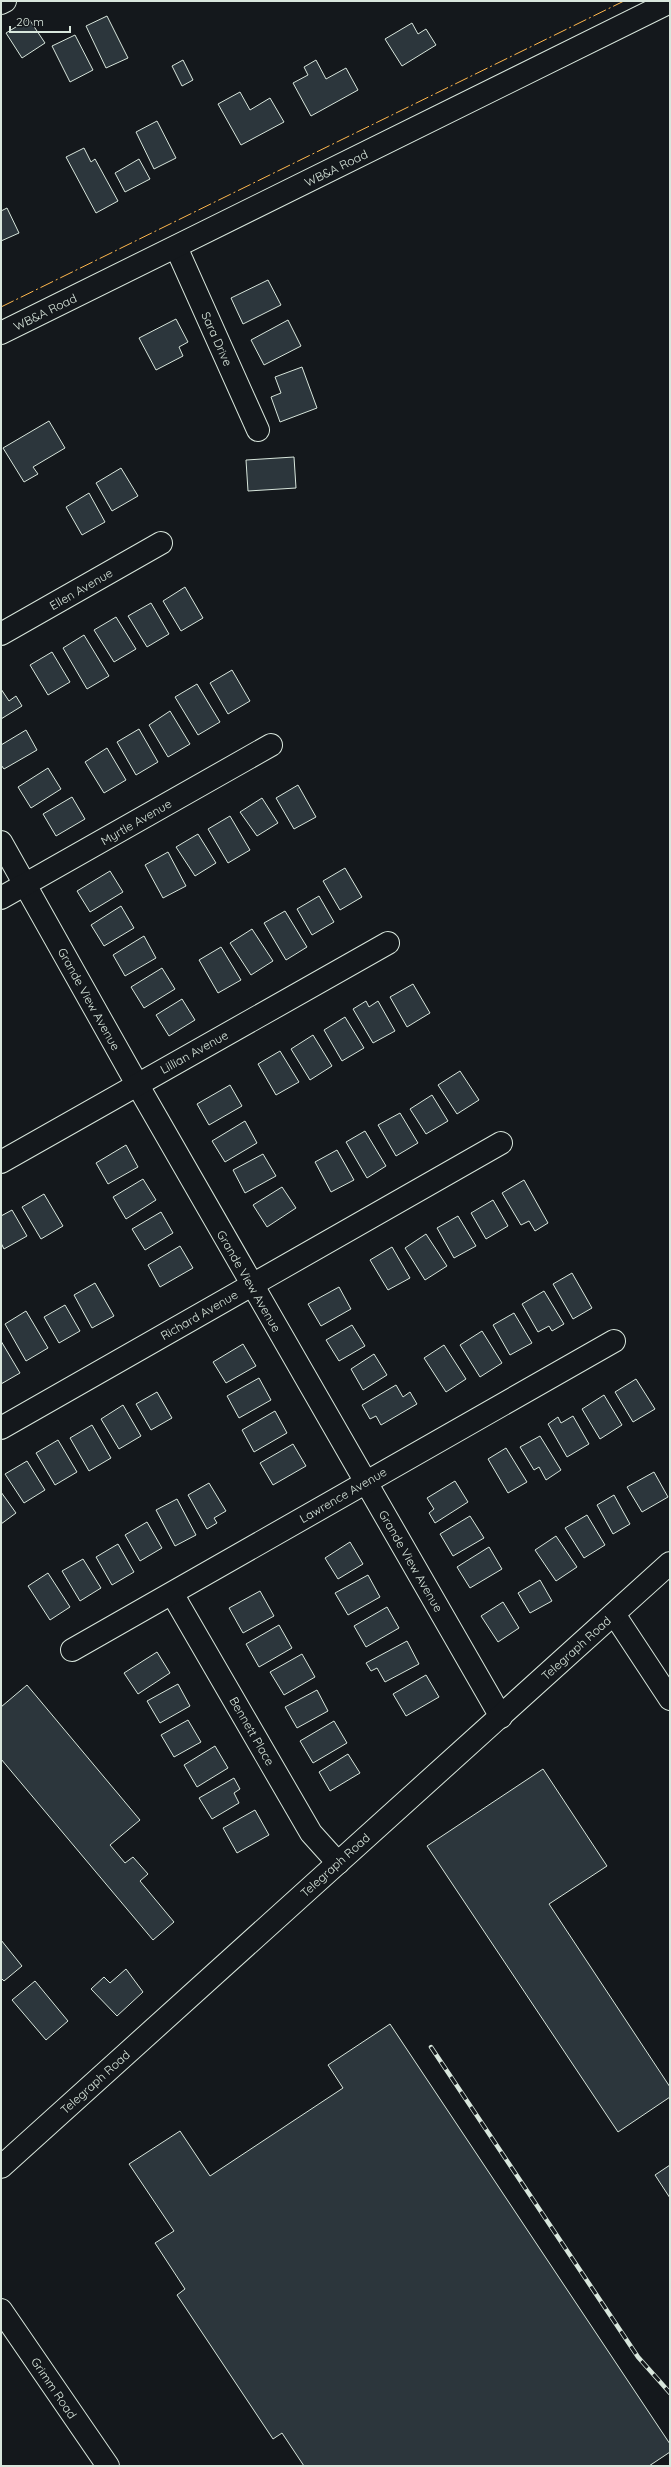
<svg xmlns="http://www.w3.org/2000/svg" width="671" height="2467" viewBox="0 0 671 2467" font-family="Quicksand,sans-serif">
<rect width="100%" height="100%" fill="#14181c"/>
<!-- building -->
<g fill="#2c363c" stroke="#d8e6dc">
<polygon points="107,16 128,58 106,68 86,26"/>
<polygon points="29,19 45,43 22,58 6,33"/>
<polygon points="412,23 418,34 426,29 436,45 402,66 385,39"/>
<polygon points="75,35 93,70 70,82 52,46"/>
<polygon points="183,60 193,80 182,86 172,66"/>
<polygon points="316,60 326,79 346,68 358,90 311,116 293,83 308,75 304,67"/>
<polygon points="240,92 250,110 270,98 284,122 241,145 218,104"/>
<polygon points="157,121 176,158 154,169 136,132"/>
<polygon points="84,148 91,162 95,159 118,201 96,213 66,157"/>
<polygon points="139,159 150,179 125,192 115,173"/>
<polygon points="7,208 19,233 1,241 1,211"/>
<polygon points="268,280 281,305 243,324 231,298"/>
<polygon points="176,319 188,342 179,347 183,356 156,370 139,338"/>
<polygon points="288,320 301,346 264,365 251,340"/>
<polygon points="302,367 317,408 280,422 271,397 281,393 275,377"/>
<polygon points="49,421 65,448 33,467 38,474 24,482 3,448"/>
<polygon points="294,457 296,488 248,491 246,460"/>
<polygon points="121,468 138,496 112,511 96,483"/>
<polygon points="89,493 105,522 82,535 66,507"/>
<polygon points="185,587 203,618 181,631 163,601"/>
<polygon points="151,603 169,634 147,647 128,616"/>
<polygon points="116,617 136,649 114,662 94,630"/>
<polygon points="84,635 109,676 87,689 63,648"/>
<polygon points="52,652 70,682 48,695 30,665"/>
<polygon points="232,670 250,701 228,714 210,683"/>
<polygon points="197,684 220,722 198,735 175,697"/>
<polygon points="1,689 9,701 16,696 22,706 1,719"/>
<polygon points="170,711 190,744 168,757 149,725"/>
<polygon points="139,729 158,762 136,775 117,742"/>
<polygon points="26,730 37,750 4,769 1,765 1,745"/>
<polygon points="107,748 126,780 104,793 85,762"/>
<polygon points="48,768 61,789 31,808 18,787"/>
<polygon points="298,785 316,817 294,829 276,798"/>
<polygon points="72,797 85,819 56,836 43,814"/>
<polygon points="262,798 278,823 257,836 240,812"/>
<polygon points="230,816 250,850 228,863 208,829"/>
<polygon points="198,834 216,863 195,876 176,847"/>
<polygon points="168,852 186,886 163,898 145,865"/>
<polygon points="345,868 362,897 340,910 323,881"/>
<polygon points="110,871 123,892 90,912 77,891"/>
<polygon points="319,896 334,922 312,935 297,909"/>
<polygon points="121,906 134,928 104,946 91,925"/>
<polygon points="285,911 307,947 286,960 264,923"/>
<polygon points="252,929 273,961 251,975 230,943"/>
<polygon points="144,936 156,958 125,976 113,955"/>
<polygon points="221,947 241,980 218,993 199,960"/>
<polygon points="162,968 175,989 144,1008 131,987"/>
<polygon points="413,984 430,1013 407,1027 390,997"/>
<polygon points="182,999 195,1020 169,1036 156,1015"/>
<polygon points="366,1001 369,1007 378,1001 395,1031 373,1043 353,1009"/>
<polygon points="345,1017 364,1048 342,1061 324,1030"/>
<polygon points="313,1035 332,1066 310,1080 291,1049"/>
<polygon points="280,1051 299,1082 276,1095 258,1064"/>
<polygon points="460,1071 479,1100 457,1114 438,1085"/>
<polygon points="230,1085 242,1106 209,1125 197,1104"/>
<polygon points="432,1095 448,1121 426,1134 410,1109"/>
<polygon points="400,1113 418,1143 396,1156 378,1125"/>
<polygon points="245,1121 257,1143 225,1162 212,1141"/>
<polygon points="365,1131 386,1166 367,1178 346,1142"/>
<polygon points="126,1145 138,1167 108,1184 96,1163"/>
<polygon points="337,1150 354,1180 331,1192 315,1162"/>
<polygon points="263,1154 276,1176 245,1193 233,1170"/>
<polygon points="143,1179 156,1200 126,1219 113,1197"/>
<polygon points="524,1180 548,1223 535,1231 529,1221 521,1225 502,1193"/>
<polygon points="282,1187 296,1208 267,1227 253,1205"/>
<polygon points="44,1194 63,1226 41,1239 22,1207"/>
<polygon points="493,1200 508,1226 486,1239 471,1213"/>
<polygon points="12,1210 27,1236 4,1249 1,1243 1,1216"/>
<polygon points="161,1212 173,1233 145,1250 132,1229"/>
<polygon points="458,1216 476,1246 454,1258 437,1228"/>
<polygon points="426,1234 447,1266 425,1280 405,1248"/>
<polygon points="180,1246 193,1268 160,1287 148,1265"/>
<polygon points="392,1247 410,1278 388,1290 370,1260"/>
<polygon points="572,1273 592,1308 573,1319 553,1284"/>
<polygon points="95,1283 114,1316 92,1328 74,1295"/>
<polygon points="339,1287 351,1309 321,1326 308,1304"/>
<polygon points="544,1291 564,1324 552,1331 549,1326 538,1332 522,1304"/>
<polygon points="65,1305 80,1331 59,1343 44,1317"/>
<polygon points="26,1311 48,1348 26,1361 5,1324"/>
<polygon points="514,1313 532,1343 510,1355 493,1325"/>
<polygon points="352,1325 365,1346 339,1361 326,1340"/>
<polygon points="482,1331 502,1363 480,1377 460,1345"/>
<polygon points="1,1341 20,1373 1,1384"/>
<polygon points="243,1344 256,1366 226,1383 213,1362"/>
<polygon points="444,1345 466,1379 446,1392 424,1358"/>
<polygon points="374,1354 387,1375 363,1390 351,1369"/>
<polygon points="259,1378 271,1400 239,1418 227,1396"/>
<polygon points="636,1379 655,1409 633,1422 615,1392"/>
<polygon points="396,1385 403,1397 410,1392 417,1404 381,1425 376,1416 370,1419 362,1405"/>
<polygon points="157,1392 172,1418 151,1430 136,1404"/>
<polygon points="604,1395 622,1425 600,1439 582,1409"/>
<polygon points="123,1405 141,1436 119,1449 101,1419"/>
<polygon points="275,1411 287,1433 254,1452 242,1430"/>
<polygon points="573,1416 589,1444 567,1457 548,1424 558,1417 561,1423"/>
<polygon points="92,1425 111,1458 89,1471 70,1438"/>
<polygon points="540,1436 561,1470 546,1480 539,1467 534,1470 520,1447"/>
<polygon points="58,1440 77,1472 55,1485 36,1453"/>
<polygon points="293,1444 306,1466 273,1485 260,1463"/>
<polygon points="506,1448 527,1482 508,1493 488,1459"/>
<polygon points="27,1461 45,1490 24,1503 5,1474"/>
<polygon points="654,1472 668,1497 642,1512 627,1487"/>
<polygon points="455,1481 468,1502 435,1523 429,1513 434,1509 427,1498"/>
<polygon points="209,1483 226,1511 214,1518 217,1523 207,1529 188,1495"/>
<polygon points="1,1492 16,1513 1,1524"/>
<polygon points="614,1495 630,1524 613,1534 597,1505"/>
<polygon points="177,1499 196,1535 175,1546 156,1510"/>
<polygon points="587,1515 605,1545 584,1558 565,1528"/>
<polygon points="470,1516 484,1538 453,1556 440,1534"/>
<polygon points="147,1522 162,1548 140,1561 125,1535"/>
<polygon points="556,1536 577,1567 556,1581 535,1550"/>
<polygon points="350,1542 363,1564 338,1579 325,1558"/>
<polygon points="118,1544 134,1572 112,1585 96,1557"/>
<polygon points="489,1547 502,1569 470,1588 457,1567"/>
<polygon points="83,1559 101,1588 80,1601 62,1571"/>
<polygon points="48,1573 70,1607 50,1620 28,1586"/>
<polygon points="368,1575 380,1597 348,1615 335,1593"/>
<polygon points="540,1580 552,1601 530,1613 518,1593"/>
<polygon points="260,1591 274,1616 243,1633 229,1608"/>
<polygon points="503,1602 519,1628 498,1642 481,1616"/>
<polygon points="387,1607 399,1628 366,1647 354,1626"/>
<polygon points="279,1625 292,1648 259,1667 246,1644"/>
<polygon points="407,1641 419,1664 385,1682 377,1668 371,1671 366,1663"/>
<polygon points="157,1652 170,1673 138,1694 124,1673"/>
<polygon points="302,1654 315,1677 284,1695 270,1672"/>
<polygon points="426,1675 439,1697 406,1716 393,1694"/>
<polygon points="178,1684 190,1706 160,1723 147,1701"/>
<polygon points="27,1685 140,1820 110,1845 125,1863 133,1857 148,1874 140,1881 174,1922 153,1940 1,1759 1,1707"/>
<polygon points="317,1690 328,1711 297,1728 285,1707"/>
<polygon points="188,1720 201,1742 174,1757 161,1735"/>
<polygon points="334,1721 347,1743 313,1763 300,1741"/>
<polygon points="215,1746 228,1768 197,1787 184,1765"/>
<polygon points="348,1754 360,1773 330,1791 319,1772"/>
<polygon points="543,1769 607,1866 549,1904 670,2087 670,2097 618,2132 427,1846"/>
<polygon points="234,1778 240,1789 234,1793 239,1803 212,1819 199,1798"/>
<polygon points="255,1810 269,1835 237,1853 223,1828"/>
<polygon points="1,1940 22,1966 4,1981 1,1978"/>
<polygon points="126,1969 143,1992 117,2016 91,1989 104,1977 110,1983"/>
<polygon points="35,1981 68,2021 46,2040 12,2000"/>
<polygon points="390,2024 670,2444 670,2452 649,2466 304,2466 282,2433 273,2439 177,2295 185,2289 155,2243 174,2231 129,2164 180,2131 210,2176 343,2088 328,2065"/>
<polygon points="670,2165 670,2198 655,2175"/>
</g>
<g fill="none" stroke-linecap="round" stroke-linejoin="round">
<!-- minor casing -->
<g stroke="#d8e6dc" stroke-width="24">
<g id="minor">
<polyline points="1,3 5,1"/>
<polyline points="176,247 258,430"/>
<polyline points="1,333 670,2"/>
<polyline points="1,634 161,543"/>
<polyline points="1,842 137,1084 501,1717"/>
<polyline points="1,898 271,745"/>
<polyline points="1,1162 388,943"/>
<polyline points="1,1428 501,1143"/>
<polyline points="173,1595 311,1833 338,1863"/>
<polyline points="614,1614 670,1699"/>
<polyline points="72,1650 614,1341"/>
<polyline points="1,2310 108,2466"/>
</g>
</g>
<!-- major casing -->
<g stroke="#d8e6dc" stroke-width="24">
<polyline id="major" points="1,2167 670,1563"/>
</g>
<!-- minor -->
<use href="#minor" stroke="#14181c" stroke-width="22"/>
<!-- major -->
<use href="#major" stroke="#14181c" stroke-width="22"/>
<!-- rail casing -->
<g stroke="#d8e6dc" stroke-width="4.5">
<polyline id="rail" points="431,2047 638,2357 670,2393"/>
</g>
<!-- rail -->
<use href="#rail" stroke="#14181c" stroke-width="3" stroke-dasharray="9" stroke-linecap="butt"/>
<!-- power -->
<polyline stroke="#ffb74d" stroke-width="1" stroke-dasharray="14 3 2 3" stroke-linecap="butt" points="1,307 624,1"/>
</g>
<g text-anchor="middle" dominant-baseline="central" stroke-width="3" stroke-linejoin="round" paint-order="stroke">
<!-- street labels -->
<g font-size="12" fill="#d8e6dc" stroke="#14181c">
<text transform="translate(336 168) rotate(-26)">WB&amp;A Road</text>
<text transform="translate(45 312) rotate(-26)">WB&amp;A Road</text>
<text transform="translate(217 339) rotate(66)">Sara Drive</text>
<text transform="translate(81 589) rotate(-30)">Ellen Avenue</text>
<text transform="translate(136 822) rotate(-30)">Myrtle Avenue</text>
<text transform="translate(89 999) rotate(61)">Grande View Avenue</text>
<text transform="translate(194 1052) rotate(-29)">Lillian Avenue</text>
<text transform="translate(249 1281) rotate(60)">Grande View Avenue</text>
<text transform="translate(199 1315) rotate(-30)">Richard Avenue</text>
<text transform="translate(343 1495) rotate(-30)">Lawrence Avenue</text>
<text transform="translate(411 1561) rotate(60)">Grande View Avenue</text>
<text transform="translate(576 1648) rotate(-42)">Telegraph Road</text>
<text transform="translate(252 1731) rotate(60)">Bennett Place</text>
<text transform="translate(335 1865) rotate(-42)">Telegraph Road</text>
<text transform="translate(95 2082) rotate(-42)">Telegraph Road</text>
<text transform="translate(54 2388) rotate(56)">Grimm Road</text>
</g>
</g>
<!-- border -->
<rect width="671" height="2467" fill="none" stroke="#d8e6dc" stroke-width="4"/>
<!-- scale -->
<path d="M10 26v6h60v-6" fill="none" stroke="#d8e6dc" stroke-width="2"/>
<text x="16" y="26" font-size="12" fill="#d8e6dc" stroke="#14181c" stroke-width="3" paint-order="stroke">20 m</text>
</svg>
